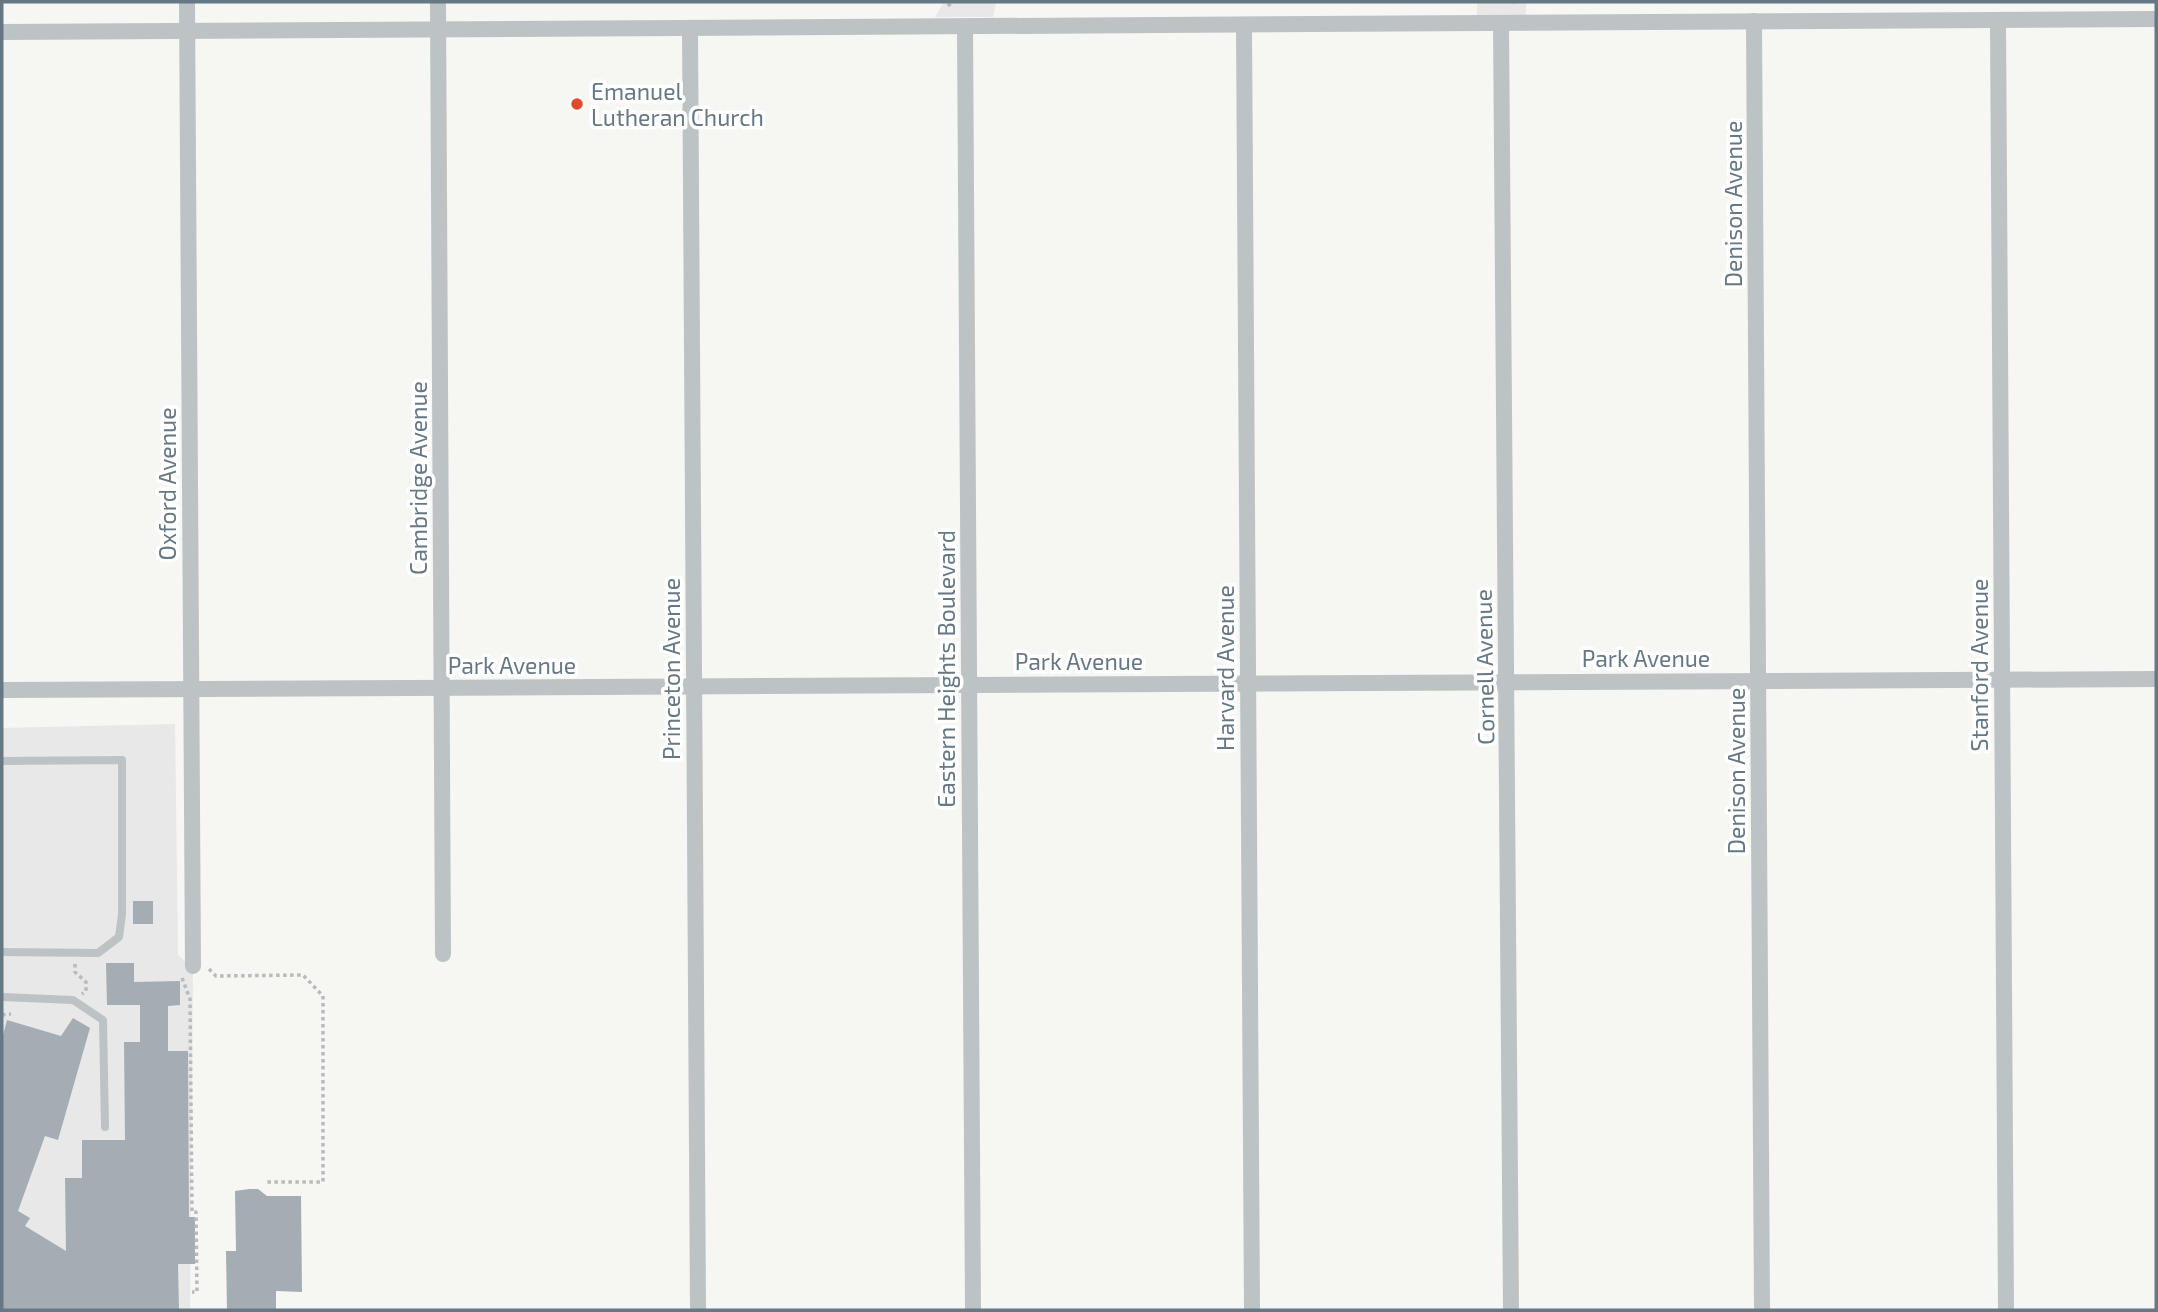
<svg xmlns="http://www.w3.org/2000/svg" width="2158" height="1312" viewBox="0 0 2158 1312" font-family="'Exo 2',sans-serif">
<rect width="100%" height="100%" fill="#f6f6f3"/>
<!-- built -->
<g fill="#e7e8e7">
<polygon points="944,2 996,2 993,17 935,17"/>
<rect x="1477" y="2" width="49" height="13"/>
<polygon points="175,724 178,955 193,969 190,1310 2,1310 2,728"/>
</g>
<!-- building -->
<g fill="#a4adb3">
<rect x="133" y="901" width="20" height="23"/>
<polygon points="106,963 134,963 134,982 180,981 180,1005 168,1006 168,1051 188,1051 189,1217 195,1217 195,1264 178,1264 179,1310 2,1310 2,1039 7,1020 61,1036 73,1018 90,1028 58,1140 45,1136 18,1211 30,1218 25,1226 66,1251 65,1178 82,1178 82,1140 125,1140 124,1042 140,1042 140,1005 107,1005"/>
<polygon points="249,1189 258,1189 267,1196 301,1196 302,1292 276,1291 276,1310 227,1310 226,1251 236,1251 235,1191"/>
</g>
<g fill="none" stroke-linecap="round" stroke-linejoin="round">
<!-- path -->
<g stroke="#b8bbbd" stroke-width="3.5" stroke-dasharray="3.5 3.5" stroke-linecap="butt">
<polyline points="1481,2 1481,3"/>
<polyline points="1514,2 1515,3"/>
<polyline points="948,6 952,2"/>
<polyline points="75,964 75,972 86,982 86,991 82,994"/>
<polyline points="209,969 216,976 303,975 323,996 323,1182 264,1182"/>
<polyline points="182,978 190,999 192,1212 196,1212 197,1292 192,1292"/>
<polyline points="2,1015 11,1014"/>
</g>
<!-- lane -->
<g stroke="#bdc2c5" stroke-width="8">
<polyline points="2,761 122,760 122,914 119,937 98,953 2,952"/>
<polyline points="2,997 73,1000 103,1020 105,1127"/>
</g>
<!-- street -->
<g stroke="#bdc2c5" stroke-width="16">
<polyline points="187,2 193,966"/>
<polyline points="438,2 443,954"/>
<polyline points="1998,20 2006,1310"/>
<polyline points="1754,21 1762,1310"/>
<polyline points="1501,23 1511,1310"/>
<polyline points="1244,25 1252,1310"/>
<polyline points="965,27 973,1310"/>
<polyline points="690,28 698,1310"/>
<polyline points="2,32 2156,19"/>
<polyline points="2,690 2156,679"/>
</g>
</g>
<!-- markers -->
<circle fill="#dd4a2d" stroke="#fff" stroke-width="2.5" cx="577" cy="104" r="7"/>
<g text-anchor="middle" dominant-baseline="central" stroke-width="7" stroke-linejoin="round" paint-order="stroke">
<!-- poi labels -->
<g font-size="23" fill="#667883" stroke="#fff" text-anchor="start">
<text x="591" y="91">Emanuel<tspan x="591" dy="26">Lutheran Church</tspan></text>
</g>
<!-- street labels -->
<g font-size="23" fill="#667883" stroke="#fff">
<text transform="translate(1733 204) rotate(-90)">Denison Avenue</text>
<text transform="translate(418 478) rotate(-90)">Cambridge Avenue</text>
<text transform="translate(167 484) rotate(-90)">Oxford Avenue</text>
<text x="1646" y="658">Park Avenue</text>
<text x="1079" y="661">Park Avenue</text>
<text x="512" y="665">Park Avenue</text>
<text transform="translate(1979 665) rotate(-90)">Stanford Avenue</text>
<text transform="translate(1484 667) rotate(-91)">Cornell Avenue</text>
<text transform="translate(1225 668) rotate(-90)">Harvard Avenue</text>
<text transform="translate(671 669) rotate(-90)">Princeton Avenue</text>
<text transform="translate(946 669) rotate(-90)">Eastern Heights Boulevard</text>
<text transform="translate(1736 771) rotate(-90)">Denison Avenue</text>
</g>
</g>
<!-- border -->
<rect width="2158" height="1312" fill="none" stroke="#667883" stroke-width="7"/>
</svg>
